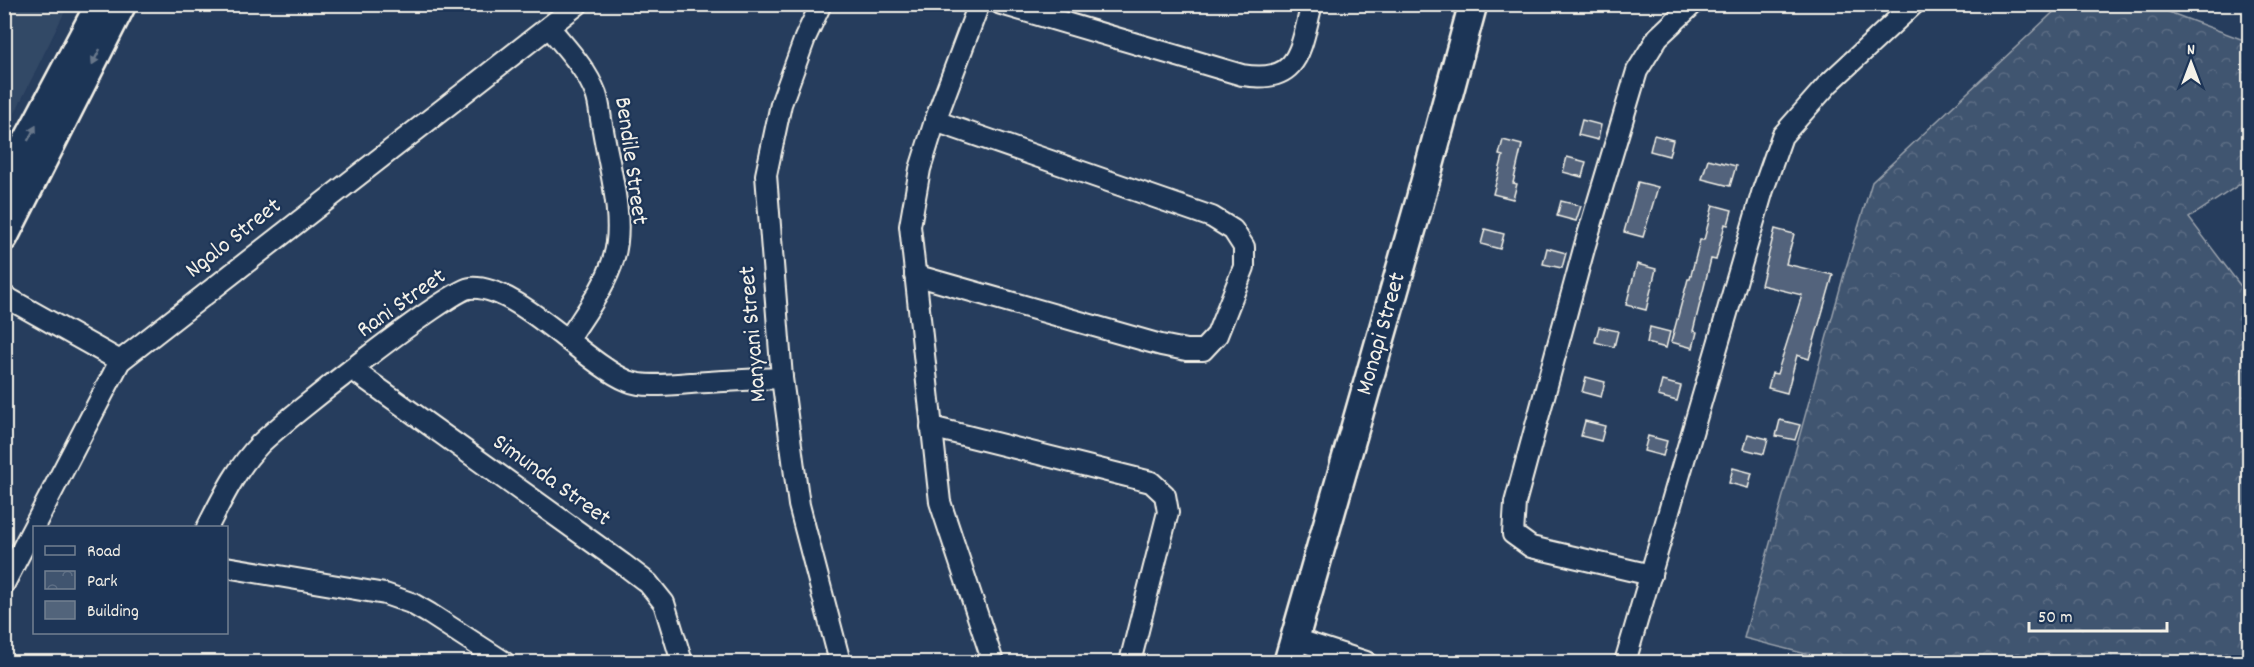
<svg xmlns="http://www.w3.org/2000/svg" width="2254" height="667" viewBox="0 0 2254 667" font-family="Dekko,sans-serif">
<defs>
<pattern id="park-crowns" width="20" height="18" patternUnits="userSpaceOnUse" patternTransform="scale(1.5)"><rect width="20" height="18" fill="#40546f"/><path d="M2 6a3 3 0 1 1 6 0M12 15a3 3 0 1 1 6 0" fill="none" stroke="#5c6d84"/></pattern>
</defs>
<rect width="100%" height="100%" fill="#263d5d"/>
<filter id="ink" filterUnits="userSpaceOnUse"><feTurbulence type="fractalNoise" baseFrequency=".0167" numOctaves="2"/><feDisplacementMap in="SourceGraphic" scale="12" xChannelSelector="R" yChannelSelector="G"/><feConvolveMatrix kernelMatrix="1 2 1 2 8 2 1 2 1" color-interpolation-filters="sRGB"/></filter>
<g filter="url(#ink)">
<!-- built -->
<polygon fill="#334966" points="5,4 68,5 5,133 4,5"/>
<!-- park -->
<polygon fill="url(#park-crowns)" stroke="#9aa2ac" stroke-width="1.5" points="2062,4 2150,5 2249,42 2249,178 2189,218 2249,297 2249,662 1837,662 1744,638 1844,274 1872,182"/>
<!-- building -->
<g fill="#52647b" stroke="#f4f1e8" stroke-width="1.5">
<polygon points="1582,120 1601,125 1598,140 1578,135"/>
<polygon points="1654,135 1673,140 1669,156 1650,151"/>
<polygon points="1503,140 1522,145 1513,183 1517,184 1513,199 1493,194 1503,156 1499,155"/>
<polygon points="1567,157 1586,162 1582,177 1563,172"/>
<polygon points="1708,159 1736,166 1730,186 1702,179"/>
<polygon points="1638,182 1658,187 1643,237 1624,232"/>
<polygon points="1561,201 1581,206 1576,221 1557,216"/>
<polygon points="1713,205 1732,210 1728,225 1725,224 1716,260 1711,259 1693,331 1697,332 1693,348 1671,342 1688,279 1690,279 1700,240 1704,240"/>
<polygon points="1485,229 1504,234 1500,249 1481,244"/>
<polygon points="1775,229 1794,234 1786,264 1833,275 1809,359 1797,355 1787,393 1768,388 1772,373 1777,374 1802,295 1761,285"/>
<polygon points="1547,248 1566,253 1562,268 1543,264"/>
<polygon points="1637,264 1656,269 1646,310 1626,305"/>
<polygon points="1599,327 1618,331 1614,347 1595,342"/>
<polygon points="1650,327 1670,332 1666,348 1647,343"/>
<polygon points="1586,377 1605,382 1601,397 1582,392"/>
<polygon points="1662,381 1681,386 1677,401 1658,396"/>
<polygon points="1780,420 1800,425 1795,440 1776,436"/>
<polygon points="1585,421 1605,426 1601,441 1581,436"/>
<polygon points="1748,434 1768,439 1764,454 1744,449"/>
<polygon points="1648,436 1667,441 1663,456 1644,451"/>
<polygon points="1733,468 1752,473 1748,488 1729,483"/>
</g>
<g fill="none" stroke-linecap="round" stroke-linejoin="round">
<!-- street casing -->
<g stroke="#f4f1e8" stroke-width="24">
<g id="street">
<polyline points="821,4 805,38 781,104 766,175 782,378 799,505 840,662"/>
<polyline points="979,4 935,121 920,169 910,226 940,502 993,662"/>
<path d="M1001 4 1242 75C1300 85 1300 49 1312 4"/>
<path d="M549 27C566 48 586 68 596 94 600 105 600 118 603 130 609 167 625 220 614 257 605 288 585 313 568 340"/>
<polyline points="915,275 1161,345 1186,350 1203,350 1217,335 1244,267 1244,247 1233,230 1212,217 935,121"/>
<polyline points="4,296 120,361"/>
<polyline points="353,370 623,564 648,583 664,603 682,662"/>
<polyline points="931,427 1151,482 1165,495 1168,512 1130,662"/>
<path d="M207 528C223 497 236 469 260 444 282 422 450 289 470 288 517 284 584 363 628 381 644 388 674 384 691 383 722 381 752 379 782 378"/>
<polyline points="226,567 385,594 411,603 430,614 504,662"/>
<polyline points="1651,575 1531,547 1513,534 1515,503 1585,245 1637,71 1658,37 1693,4"/>
<polyline points="4,584 120,361 578,4"/>
<polyline points="1295,639 1366,662"/>
<polyline points="1625,662 1763,190 1782,136 1828,84 1914,4"/>
</g>
</g>
<!-- secondary casing -->
<g stroke="#f4f1e8" stroke-width="32">
<g id="secondary">
<polyline points="4,185 100,4"/>
<polyline points="4,237 122,4"/>
<polyline points="1288,662 1419,204 1473,4"/>
</g>
</g>
<!-- street -->
<use href="#street" stroke="#1d3557" stroke-width="20"/>
<!-- secondary -->
<use href="#secondary" stroke="#1d3557" stroke-width="27"/>
</g>
<!-- one-way arrows -->
<defs><path id="oneway-solid" d="M-6-.8H1V-3.2L6.5 0L1 3.2V.8H-6Z" transform="scale(1.5)"/></defs>
<g fill="#68778a">
<use href="#oneway-solid" transform="translate(96 57) rotate(117)"/>
<use href="#oneway-solid" transform="translate(32 133) rotate(-62)"/>
</g>
</g>
<g text-anchor="middle" dominant-baseline="central" stroke-width="4.5" stroke-linejoin="round" paint-order="stroke">
<!-- street labels -->
<g font-size="24" fill="#f4f1e8" stroke="#1d3557">
<text transform="translate(630 161) rotate(82)">Bendile Street</text>
<text transform="translate(234 239) rotate(-38)">Ngalo Street</text>
<text transform="translate(402 304) rotate(-35)">Rani Street</text>
<text transform="translate(754 334) rotate(-95)">Manyani Street</text>
<text transform="translate(1382 334) rotate(-74)">Monapi Street</text>
<text transform="translate(551 481) rotate(36)">Simunda Street</text>
</g>
</g>
<!-- margin -->
<rect width="2254" height="667" fill="none" stroke="#1d3557" stroke-width="24"/>
<rect x="12" y="12" width="2230" height="643" fill="none" stroke="#f4f1e8" stroke-width="2" filter="url(#ink)"/>
<!-- legend -->
<rect x="33" y="526" width="195" height="108" fill="#1d3557" stroke="#738091" stroke-width="1.5"/>
<rect x="45" y="546" width="30" height="9" fill="#1d3557" stroke="#738091" stroke-width="1.5"/>
<text x="87" y="556" font-size="18" fill="#f4f1e8">Road</text>
<rect x="45" y="571" width="30" height="18" fill="url(#park-crowns)" stroke="#738091" stroke-width="1.5"/>
<text x="87" y="586" font-size="18" fill="#f4f1e8">Park</text>
<rect x="45" y="601" width="30" height="18" fill="#52647b" stroke="#738091" stroke-width="1.5"/>
<text x="87" y="616" font-size="18" fill="#f4f1e8">Building</text>
<!-- north arrow -->
<g transform="translate(2191 63)" stroke="#1d3557" stroke-width="4.5" paint-order="stroke">
<path d="M0-4.5L10 22L0 15L-10 22Z" fill="#f4f1e8"/>
<text y="-9" font-size="16" font-weight="bold" text-anchor="middle" fill="#f4f1e8">N</text>
</g>
<!-- scale -->
<path d="M2029 622v9h138v-9" fill="none" stroke="#f4f1e8" stroke-width="3"/>
<text x="2038" y="622" font-size="18" fill="#f4f1e8" stroke="#1d3557" stroke-width="4.5" paint-order="stroke">50 m</text>
</svg>
